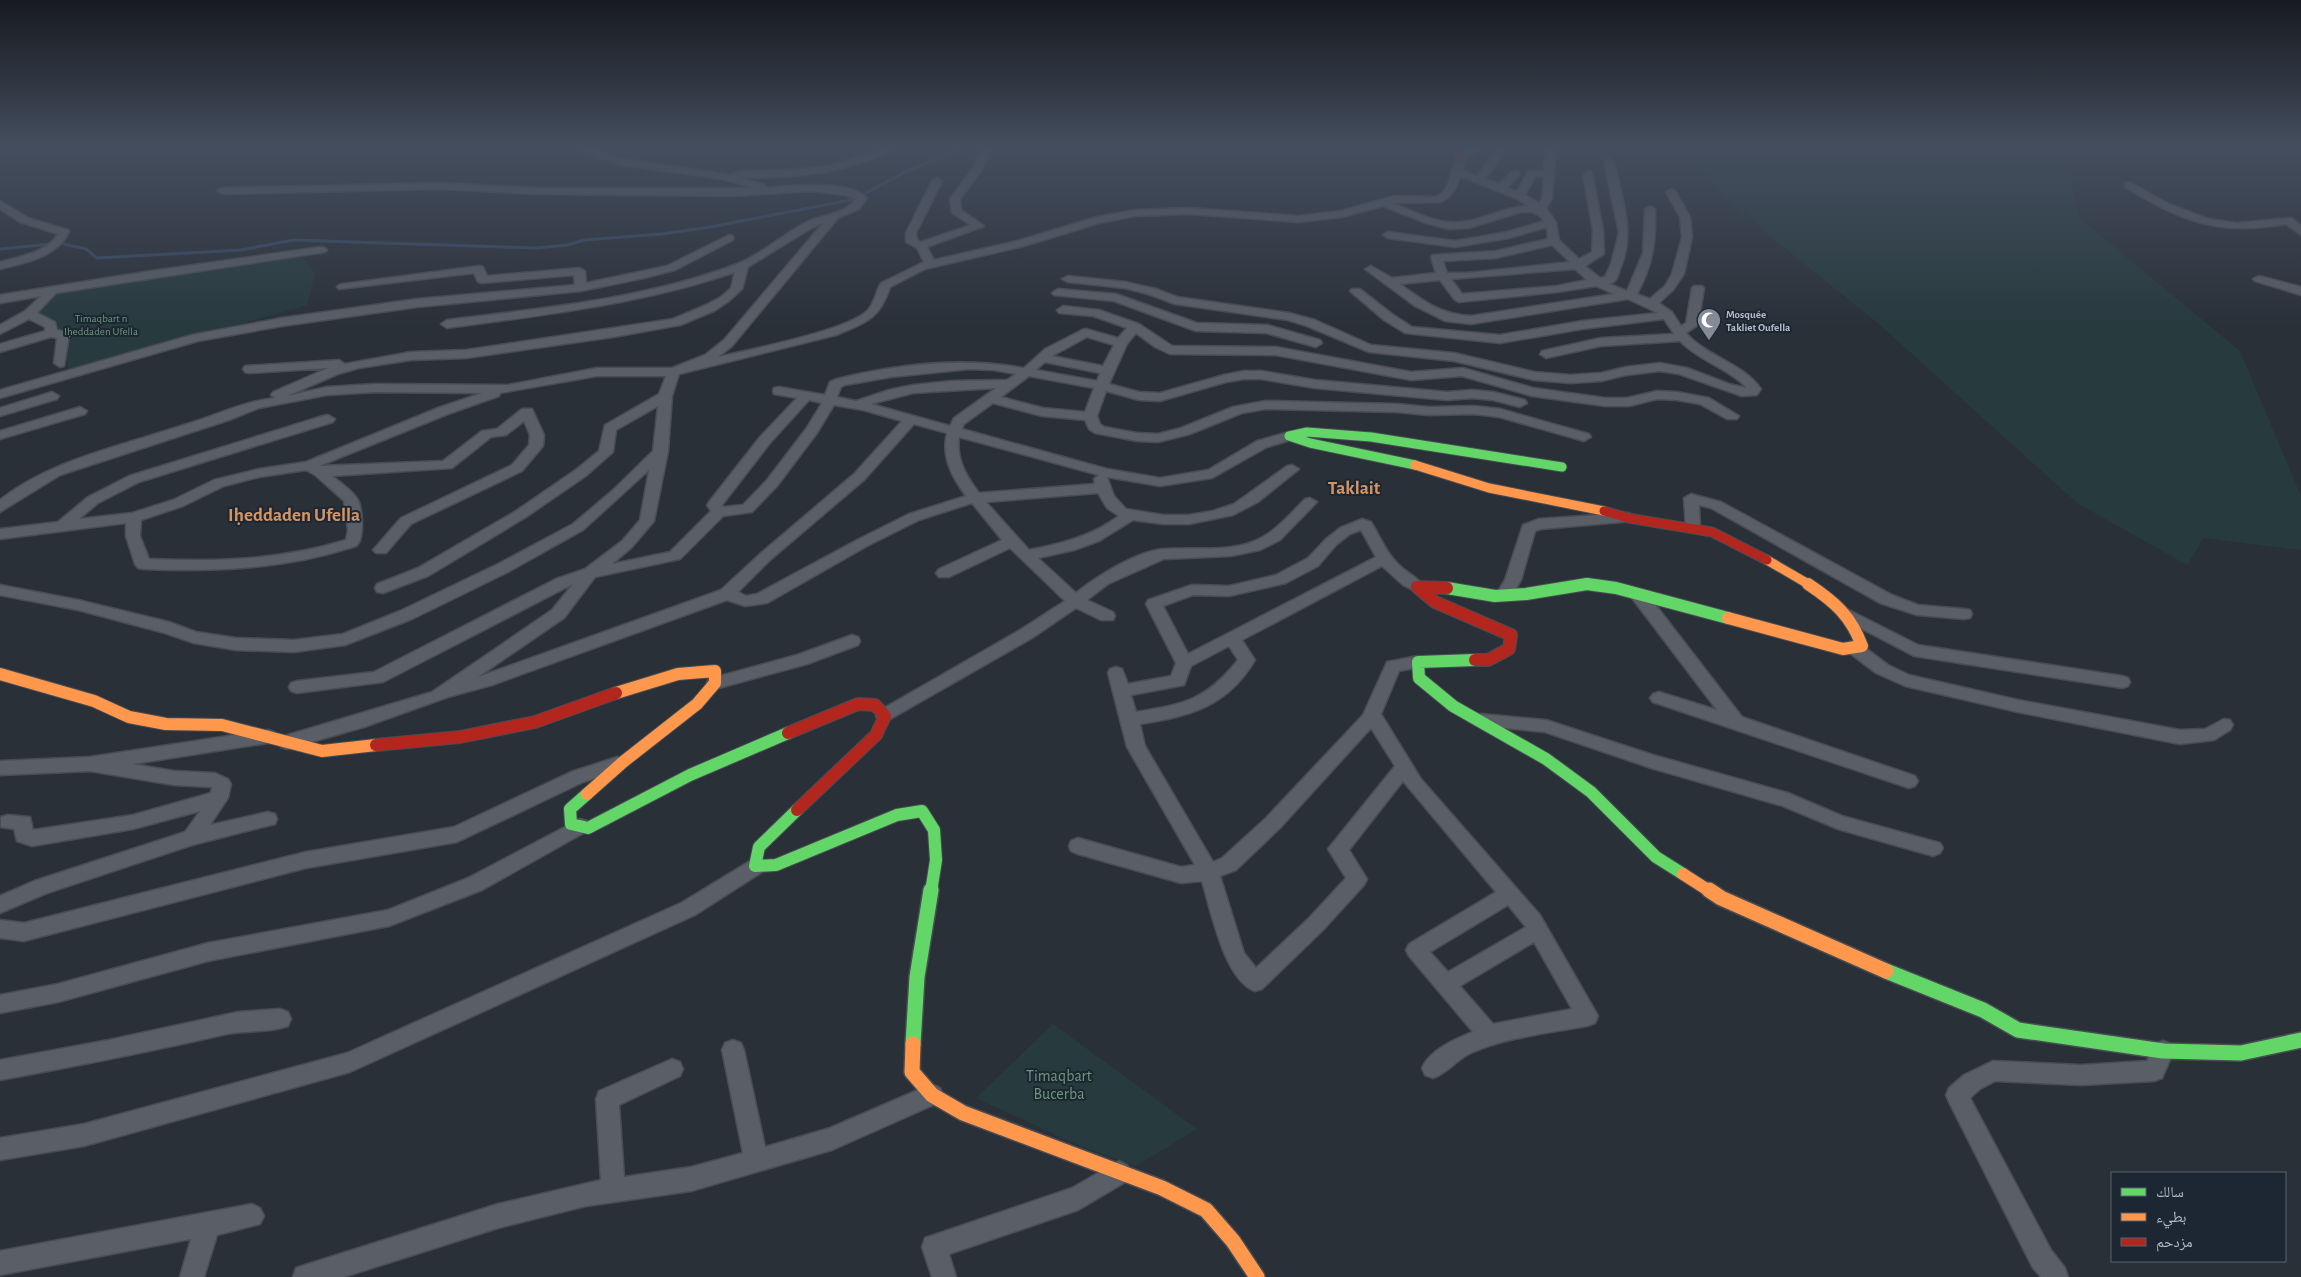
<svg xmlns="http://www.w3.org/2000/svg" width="2301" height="1277" viewBox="0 0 2301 1277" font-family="'Alegreya Sans','Noto Naskh Arabic',sans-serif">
<rect width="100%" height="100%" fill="#2a3038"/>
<!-- green -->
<g fill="#273a3e">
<polygon points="1691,148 2119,148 2069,164 2078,217 2240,351 2301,496 2301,550 2204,538 2187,565 2077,503 1880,325 1771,237 1713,184"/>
<polygon points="301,255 315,273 307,305 70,373 56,323 32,311 57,292"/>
<polygon points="1053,1024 1197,1129 1136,1166 1080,1146 976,1098"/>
</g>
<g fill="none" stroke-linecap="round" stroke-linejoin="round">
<!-- stream -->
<g stroke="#384963" stroke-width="3">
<polyline points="866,193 903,173 962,148"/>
<polyline points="64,244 86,249 97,258 241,250 293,240 536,248 568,245 584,240 662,234 710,227 851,200"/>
<polyline points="0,249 52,244"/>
</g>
<!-- street casing -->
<g stroke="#484c53" stroke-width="3">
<g id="street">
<path d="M574 148H589L623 159 730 175 741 171C770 170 798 171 827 166 851 161 874 148 898 148L871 160 827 172 785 177 740 178 765 185 766 188C791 186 848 179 867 198L859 209 838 218 732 346 718 357C748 350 850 330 868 310 875 302 876 291 881 283L924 262 917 248 906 242V233L933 179 937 178 942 181 916 233 917 240 921 242 971 225 952 213 950 199 973 168 981 148H991L983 168 960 199 961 210 984 226 927 247 934 260 1017 241 1097 217 1135 210 1188 208 1299 216 1341 211 1394 196 1436 197C1461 186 1440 148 1481 148L1465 160 1462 170 1477 176 1498 148H1508L1485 179 1499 184 1511 172H1519V176L1507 188 1517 192 1528 171H1544L1546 148H1556L1552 199 1546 208 1556 222 1559 240 1579 259 1592 252 1593 230 1583 174 1588 171 1592 172 1603 230 1604 254 1585 266 1600 278 1605 277 1611 264 1619 233 1604 162 1605 160 1609 159 1614 162C1622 199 1636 233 1620 269 1618 275 1617 282 1609 284L1627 291 1643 253 1645 209 1650 206 1655 209C1656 243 1653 264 1637 294L1650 299 1665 286 1672 274 1682 237 1680 217 1666 192 1671 189 1675 190 1690 217 1692 237 1684 274 1673 290 1659 303 1672 312 1681 326 1686 323 1692 288 1694 286H1702L1704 288 1698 325 1686 333C1707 357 1743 363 1761 389L1757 395 1742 396 1679 374 1660 371 1626 375 1601 381 1570 383 1534 380 1454 361 1369 352 1307 326 1288 320 1175 304 1148 294 1125 288 1068 282 1062 279 1068 276 1125 282 1156 289 1177 297 1289 313 1315 320 1371 345 1454 353 1534 372 1570 375 1601 373 1626 367 1660 363 1687 368 1729 384 1747 388C1728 368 1699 361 1680 341L1601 346 1546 358 1540 354 1542 351 1601 338 1674 334 1664 319 1582 329 1500 343 1405 333 1384 320 1350 291 1352 289H1360L1392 314 1412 327 1500 335 1582 321 1658 313 1628 299 1471 324 1445 321 1415 306 1365 269 1371 266 1392 278 1436 273 1431 257 1433 255 1496 251 1548 239 1547 227 1509 238 1455 247 1388 238 1383 235 1388 232 1455 241 1507 232 1544 221 1539 215 1532 212H1521L1469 228 1449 229 1426 223 1383 206 1342 217 1299 222 1188 214 1135 216 1099 223 1024 246 925 269 890 287C880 319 865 323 836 335L679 374 672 396 668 451 654 521 632 547 612 564 670 552 711 511 707 505 709 502 760 437 797 398 774 394 773 391 774 388 779 387 825 395 830 382 837 379C897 364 963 357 1024 368L1045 349 1082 330 1086 329 1118 338 1127 328 1093 316 1059 313 1057 310 1063 306 1099 310 1139 324 1172 346 1276 347 1411 372 1463 368 1533 388 1605 398H1627L1657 391 1677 392 1709 398 1739 416 1737 419H1727L1700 404 1677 400 1657 399 1629 406H1605L1532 396 1462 376 1411 380 1276 355 1170 354 1155 347 1136 333 1127 344 1109 384 1139 392 1160 393 1224 375 1244 371H1261L1315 380 1447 392 1472 390 1493 392 1525 400 1527 403 1520 407 1493 400 1472 398 1447 400 1315 388 1261 379H1244L1226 382 1160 401 1139 400 1106 391 1097 416 1100 424 1104 427 1137 433 1158 434 1181 428 1233 407 1265 401 1397 404 1428 407 1474 406 1500 409 1589 434 1591 437 1584 441 1499 417 1474 414 1428 415 1397 412 1265 409 1242 413 1190 434 1158 442 1137 441 1095 433 1089 429 1085 420 1042 416 993 403 964 424 962 429 1107 469 1160 478 1208 470 1257 441 1289 432 1296 436 1294 439 1267 447 1212 478 1160 486 1107 477 1114 496 1126 509 1163 515H1189L1213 511 1234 504 1287 466 1292 465 1299 469 1258 502 1233 515 1189 524H1163L1133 520 1099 541 1074 550 1038 558 1076 593C1097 576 1137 551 1164 549 1192 547 1226 552 1252 542 1274 534 1289 515 1305 499L1310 498 1317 502 1280 540 1260 550 1231 556 1164 559 1108 584 1087 600 1113 612 1115 616 1113 620H1101L1076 608 1032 638 885 722 879 721 876 716 879 711 1020 630 1065 601 1010 548 949 577H939L936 573 939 569 1002 540 972 503 919 520 867 546 767 603 745 606 727 600 492 685 448 697 364 727 287 749 281 747 278 742 281 737 432 692 552 610 573 584 383 682 297 693 291 691 289 687 291 683 297 681 374 672 556 579 585 569 622 541 640 520 649 470 583 530 508 572 412 619 345 645 294 652 236 650 194 643 165 633 78 610 0 595V585L78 600 169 622 196 632 236 638 294 640 343 634 400 611 498 564 573 524 612 491 653 451 658 406 616 430 613 452 587 475 526 517 428 576 383 593 377 592 375 588 377 584 418 568 516 511 577 469 599 451 605 425 659 394 666 376H597L500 393 499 396 448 414 319 466 443 461 482 431 497 429 522 409H532L544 435 543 446 522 471 411 524 386 553H376L373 550 401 518 512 465 529 445 530 435 524 421 506 435 491 437 452 468 332 476C340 482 350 489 356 497 363 505 365 540 356 546 286 569 216 572 143 569L138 568 135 564 126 536V523L0 539V529L58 522 88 497 129 476 323 416 328 415 335 419 333 422 139 482 98 503 79 519 132 513 173 500 214 480 259 469 306 462 438 408 482 393 375 392 327 395 259 408 229 420 60 475 0 512V500C52 459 125 445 187 424 217 415 245 401 275 398L271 395 273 392 328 368 249 373 245 372 243 369 245 366 339 360 345 364 411 352 466 350 673 319 706 305 721 297 731 288 735 272C642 304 544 315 447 328L441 324 447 320C544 308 645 299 737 264 762 254 782 235 805 223 821 214 845 215 856 199L845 195 809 191 734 196 537 194 440 189 222 194 217 191 222 188 440 183 537 188H755L722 179 621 165ZM1460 176 1515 198 1529 206C1508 206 1489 217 1468 221 1443 227 1416 213 1393 203L1441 202C1452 197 1457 188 1460 176ZM1536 176 1544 177 1542 199 1539 203 1525 195ZM823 223 724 340 705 355 672 368H597L508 385 375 384 327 387 287 396 338 374 359 368 411 360 466 358 613 337 680 325 714 311 729 301 742 289 748 267 808 230ZM1552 245 1570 262 1467 273H1447L1443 261 1496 258ZM1575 269 1587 280 1557 286 1462 294 1451 279ZM1440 280 1455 300 1459 302 1557 292 1596 286 1614 294 1471 316C1440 314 1425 302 1400 284ZM1087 337 1114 345 1103 366 1052 356ZM1045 362 1100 373 1097 381 1036 370ZM969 369 994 370 1016 374 1007 380 952 381 913 385 889 390 856 401 837 397 841 387 845 385 891 377ZM1029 376 1094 388 1085 412 1043 408 1001 397ZM996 388 954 418 950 426 871 404 913 393ZM809 400 822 403 806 429 767 480 743 505 723 507 722 505 770 443ZM834 405 863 410 902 421 854 474 760 554 721 590 478 677 564 618 595 577 680 559 723 516 752 512 777 486 817 433ZM914 424 947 433C941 457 952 477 966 496L909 514 857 540 757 594 746 596 738 592 770 560 864 480ZM959 437 1099 475 1094 479 1095 484 979 493C966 476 956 459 959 437ZM306 470 315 475 344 501 348 530 346 540C281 560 216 562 149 559L140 536 141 520 183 506 224 486 259 477ZM1098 493 1107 508 1119 516C1092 536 1061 544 1029 550L986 502Z"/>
<path d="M2129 182 2171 205 2209 219 2237 223 2292 218 2301 226V235L2286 224C2218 236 2183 222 2125 187V183Z"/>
<path d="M0 201 28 218 68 230 69 232C57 257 25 263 0 269V262C18 257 48 252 58 234L20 222 0 209Z"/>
<polygon points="729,235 733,236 733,240 675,270 644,278 581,291 417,307 282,326 198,341 0,398 0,390 192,335 282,318 417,299 575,285 574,275 482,283 478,282 474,273 339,289 337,287 339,285 343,284 479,266 483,267 487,276 579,268 585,271 586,283 667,266"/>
<polygon points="321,247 325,248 327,250 325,252 56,293 37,313 55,322 57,330 67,332 69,335 64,366 60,367 54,363 57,338 51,337 0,352 0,344 45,331 45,327 29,319 0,334 0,325 25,311 41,296 0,303 0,295 151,271"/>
<polygon points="2259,276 2301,287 2301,295 2255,281 2253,279"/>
<polygon points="1058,289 1116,294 1197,323 1267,325 1320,340 1322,343 1316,347 1266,333 1196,331 1114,301 1054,295 1052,293"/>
<polygon points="52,392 59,396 57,399 0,416 0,408"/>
<polygon points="80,407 87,411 85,414 0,439 0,431"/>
<polygon points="1691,494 1721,502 1892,595 1918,605 1964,609 1970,610 1972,614 1970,618 1964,619 1917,615 1880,603 1711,508 1699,505 1700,528 1698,531 1688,531 1686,528 1684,498"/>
<polygon points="1628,513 1633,515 1635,518 1633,521 1541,529 1535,531 1521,580 1509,600 1497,600 1495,596 1505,580 1523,525 1539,519"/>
<path d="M1362 519 1371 522C1380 536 1385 551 1397 563 1405 572 1419 578 1425 587L1423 591 1417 592 1403 585 1382 566 1242 640 1255 660C1227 707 1190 716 1140 724L1145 746 1213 862 1222 858 1266 818 1363 715 1387 662 1418 656 1424 658 1426 662 1424 666 1399 671 1381 714 1421 779 1540 915 1598 1016 1595 1023 1587 1026C1549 1033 1507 1037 1471 1053 1457 1059 1448 1073 1433 1078L1425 1075 1422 1068C1430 1050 1455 1039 1473 1032L1409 956 1406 950 1409 944 1496 892 1403 781 1349 850 1367 879 1364 885 1323 930 1262 989 1255 991C1224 980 1211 910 1202 881L1181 883 1078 854 1071 851 1069 846 1071 841 1078 838 1181 867 1195 865 1127 747 1108 673 1110 669 1116 667 1122 669 1128 684 1171 676 1176 663 1146 604 1148 600 1192 585 1229 586 1276 575 1308 558 1326 539 1340 528ZM1361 530 1376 557 1188 654 1163 606 1193 595 1229 596 1286 583 1318 566 1336 545 1350 534ZM1229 646 1238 660C1206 700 1185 704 1136 712L1131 695 1184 685 1191 666ZM1371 728 1395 766 1328 849 1346 878 1309 918 1256 968 1244 953 1220 876 1236 870 1280 828ZM1508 905 1526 927 1448 972 1430 952ZM1534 942 1572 1009 1493 1024 1460 986Z"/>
<polygon points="1638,589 1644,590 1742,717 1915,776 1918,781 1915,786 1909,788 1653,702 1650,698 1653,694 1659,692 1717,710 1632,598 1630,594 1632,590"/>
<polygon points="1847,609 1918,645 2122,676 2128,678 2130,682 2128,686 2122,688 1914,656 1841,618 1839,614 1841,610"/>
<polygon points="852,635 858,637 860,641 858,645 807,664 715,689 709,687 707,683 709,679 797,655"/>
<polygon points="1853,641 1859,643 1888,665 1909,675 2018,700 2180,730 2205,729 2224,719 2230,720 2233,725 2230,730 2214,740 2180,744 2018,712 1905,686 1876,673 1847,651 1845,647 1847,643"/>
<polygon points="1481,714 1546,720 1653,755 1788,793 1842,816 1940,843 1943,848 1940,853 1933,856 1838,829 1783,806 1651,768 1545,732 1475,725 1472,720 1475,715"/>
<polygon points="268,730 274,732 277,737 274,742 133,764 174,771 215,773 228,779 231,784 228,798 210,825 268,812 275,814 277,819 275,824 192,845 47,893 0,913 0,896 34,881 185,832 200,811 133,829 32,846 17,841 14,829 1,827 1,817 8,815 30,817 33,830 133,815 211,793 212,787 174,785 90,771 0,775 0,761 90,757"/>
<polygon points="617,757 623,759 626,764 623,769 583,782 457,842 306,868 24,941 0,938 0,920 24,923 306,852 454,827 571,772"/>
<polygon points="580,819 587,821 589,826 587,831 482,890 389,926 208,961 58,1002 0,1013 0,995 58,984 208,943 388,910 468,878"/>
<polygon points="755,858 762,860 765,866 762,872 695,915 350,1072 84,1146 0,1160 0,1138 84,1124 347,1053 681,903"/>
<path d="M280 1009 288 1012 291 1019 288 1026C269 1033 247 1030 227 1034 152 1051 76 1066 0 1080V1060L109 1040 238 1012Z"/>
<polygon points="733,1040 741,1043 744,1050 765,1147 830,1128 932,1084 940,1088 943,1095 940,1102 832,1150 691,1191 586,1206 498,1228 344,1277 293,1277 296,1268 305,1265 498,1204 601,1180 596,1099 599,1091 672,1059 680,1062 683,1069 680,1076 619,1105 624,1177 691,1167 743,1153 722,1050 725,1043"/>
<polygon points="2163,1041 2171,1044 2174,1051 2162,1078 2154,1081 2081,1085 1995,1081 1980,1089 1970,1098 2051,1250 2065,1268 2068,1277 2041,1277 2033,1268 1949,1102 1946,1095 1949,1088 1964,1075 1993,1061 2081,1065 2147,1061 2155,1044"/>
<polygon points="1119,1161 1127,1165 1131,1173 1127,1181 1078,1210 949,1254 956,1277 932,1277 922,1247 925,1238 1072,1188"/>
<polygon points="252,1204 260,1208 264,1216 260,1224 217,1235 204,1277 180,1277 191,1239 0,1275 0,1251"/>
</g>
</g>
<!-- fast-far2 casing -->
<g stroke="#484c53" stroke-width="11">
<g id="fast-far2">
<polyline points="1415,465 1310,443 1289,436 1307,432 1371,437 1562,467"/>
<polyline points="1579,585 1596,585"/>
</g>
</g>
<!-- fast-far1 casing -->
<g stroke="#484c53" stroke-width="14">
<g id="fast-far1">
<polyline points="1447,588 1495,596 1526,594 1587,584 1616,588 1728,618"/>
<polyline points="1475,660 1418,662 1419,678 1453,706 1546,759 1591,792 1656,857 1683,874"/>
<polyline points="587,794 570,809 571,824 588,828 690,775 788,733"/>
<polyline points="797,810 759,847 755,866 776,865 897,815 922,811 934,830 936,860 931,892"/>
</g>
</g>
<!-- fast casing -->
<g stroke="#484c53" stroke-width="18">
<g id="fast">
<polyline points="1886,971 1983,1010 2018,1030 2163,1051 2241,1053 2301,1040"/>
<polyline points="913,1044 917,977 931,890"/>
</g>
</g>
<!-- slow-far2 casing -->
<g stroke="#484c53" stroke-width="11">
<g id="slow-far2">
<polyline points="1415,465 1489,488 1604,511"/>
<polyline points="1767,560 1810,585"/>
</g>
</g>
<!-- slow-far1 casing -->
<g stroke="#484c53" stroke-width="14">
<g id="slow-far1">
<path d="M1728 618 1843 649 1862 646C1851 616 1835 602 1808 584"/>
<polyline points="0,674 94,701 129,717 166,724 222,725 322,751 376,745"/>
<polyline points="587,794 623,762 697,704 715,683 715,671 678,674 616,693"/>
<polyline points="1683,874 1711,892"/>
</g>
</g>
<!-- slow casing -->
<g stroke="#484c53" stroke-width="18">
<g id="slow">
<polyline points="1709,890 1721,898 1886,971"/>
<polyline points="913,1044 912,1072 932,1095 963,1113 1162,1188 1206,1210 1233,1241 1257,1277"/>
</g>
</g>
<!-- jam-far2 casing -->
<g stroke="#484c53" stroke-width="9">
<polyline id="jam-far2" points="1456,148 1460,159"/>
</g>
<!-- jam-far1 casing -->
<g stroke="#484c53" stroke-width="11">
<polyline id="jam-far1" points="1604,511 1628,518 1712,532 1767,560"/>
</g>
<!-- jam casing -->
<g stroke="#484c53" stroke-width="14">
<g id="jam">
<polyline points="1447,588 1417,587 1435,602 1511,635 1509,649 1488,660 1475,660"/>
<polyline points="788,733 858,704 875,705 885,716 876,735 797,810"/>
<polyline points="376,745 460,737 535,722 616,693"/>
</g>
</g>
<!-- street -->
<use href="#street" fill="#5a5e66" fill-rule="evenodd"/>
<!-- fast-far2 -->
<use href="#fast-far2" stroke="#63d668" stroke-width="9"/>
<!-- fast-far1 -->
<use href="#fast-far1" stroke="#63d668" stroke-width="12"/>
<!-- fast -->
<use href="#fast" stroke="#63d668" stroke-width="15"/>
<!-- slow-far2 -->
<use href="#slow-far2" stroke="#ff974d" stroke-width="9"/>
<!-- slow-far1 -->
<use href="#slow-far1" stroke="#ff974d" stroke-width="12"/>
<!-- slow -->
<use href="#slow" stroke="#ff974d" stroke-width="15"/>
<!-- jam-far2 -->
<use href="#jam-far2" stroke="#b3261e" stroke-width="8"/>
<!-- jam-far1 -->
<use href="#jam-far1" stroke="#b3261e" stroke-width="9"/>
<!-- jam -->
<use href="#jam" stroke="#b3261e" stroke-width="12"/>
</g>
<!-- sky -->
<linearGradient id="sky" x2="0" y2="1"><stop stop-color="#171a1f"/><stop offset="0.45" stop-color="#444e5e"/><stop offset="1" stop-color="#444e5e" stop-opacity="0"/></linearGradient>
<rect width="2301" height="327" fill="url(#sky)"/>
<!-- icons -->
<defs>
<g id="mosque-pin" transform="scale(1.25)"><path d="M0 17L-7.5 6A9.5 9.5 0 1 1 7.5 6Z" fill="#848b96" stroke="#1d2633"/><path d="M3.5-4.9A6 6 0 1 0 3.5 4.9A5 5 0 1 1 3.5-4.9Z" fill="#fff"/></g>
</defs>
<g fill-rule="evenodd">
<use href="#mosque-pin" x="1709" y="320"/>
</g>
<g text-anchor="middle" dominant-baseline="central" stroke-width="4" stroke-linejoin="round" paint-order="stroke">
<!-- far-poi labels -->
<g font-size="11" font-weight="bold" fill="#b4bcc9" stroke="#1d2633" text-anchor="start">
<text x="1726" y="314">Mosquée<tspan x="1726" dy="13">Takliet Oufella</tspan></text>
</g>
<!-- far-park labels -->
<g font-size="11" fill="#6b9a76" stroke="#1d2633">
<text x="101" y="318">Timaqbart n<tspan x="101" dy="13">Iḥeddaden Ufella</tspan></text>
</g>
<!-- near-park labels -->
<g font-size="16" fill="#6b9a76" stroke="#1d2633">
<text x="1059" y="1076">Timaqbart<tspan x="1059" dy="18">Bucerba</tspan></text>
</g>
<!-- district labels -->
<g font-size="19" font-weight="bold" fill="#d59563" stroke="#1d2633">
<text x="1354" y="488">Taklait</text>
<text x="294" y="515">Iḥeddaden Ufella</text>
</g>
</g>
<!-- legend -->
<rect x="2111" y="1172" width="175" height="90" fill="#1d2633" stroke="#59626f"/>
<rect x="2121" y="1188" width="25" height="8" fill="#63d668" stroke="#59626f"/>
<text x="2156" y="1197" font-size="15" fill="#b4bcc9">سالك</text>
<rect x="2121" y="1213" width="25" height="8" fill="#ff974d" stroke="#59626f"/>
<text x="2156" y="1222" font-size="15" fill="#b4bcc9">بطيء</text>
<rect x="2121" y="1238" width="25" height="8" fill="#b3261e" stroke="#59626f"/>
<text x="2156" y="1247" font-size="15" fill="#b4bcc9">مزدحم</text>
</svg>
